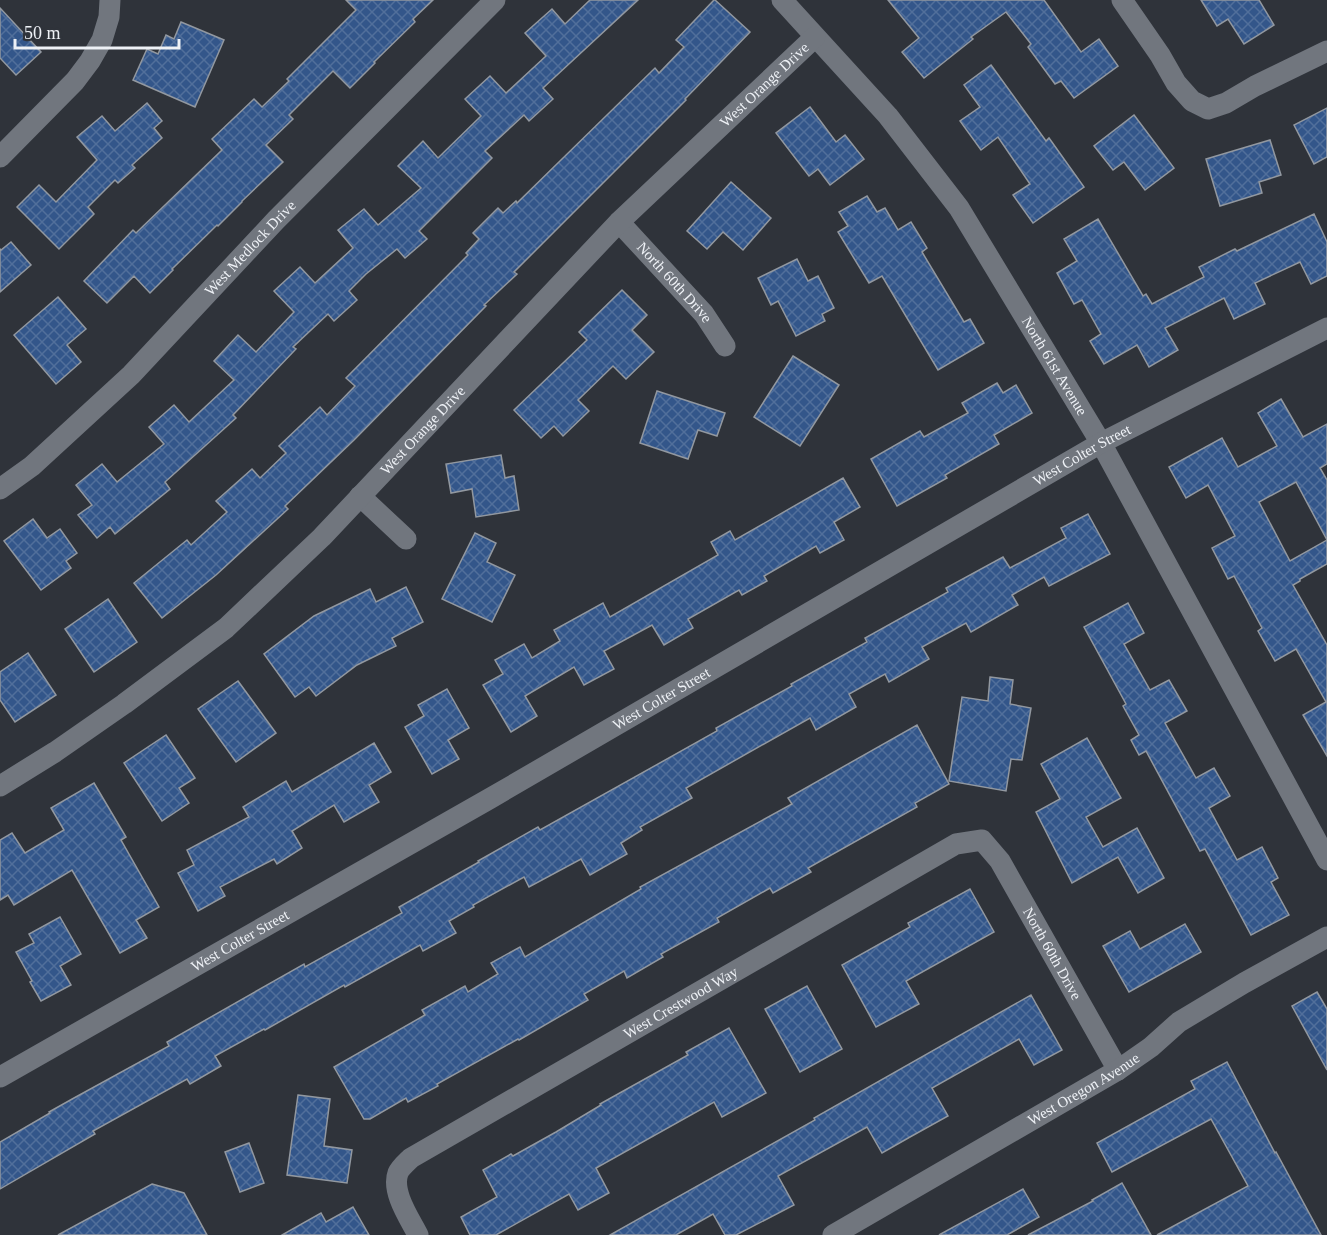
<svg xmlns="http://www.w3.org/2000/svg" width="1327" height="1235" viewBox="0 0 1327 1235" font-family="Georgia,serif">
<defs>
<pattern id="building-cross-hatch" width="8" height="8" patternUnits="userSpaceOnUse" patternTransform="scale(1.5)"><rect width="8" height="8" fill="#33568a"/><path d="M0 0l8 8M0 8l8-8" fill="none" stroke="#516f9b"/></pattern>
</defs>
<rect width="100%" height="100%" fill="#2f333a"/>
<!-- building -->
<g fill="url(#building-cross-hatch)" stroke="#9298a0" stroke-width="1.5">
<polygon points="346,0 433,0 413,19 415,22 374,62 375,63 350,88 333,71 289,115 293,119 266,145 283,162 242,201 242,202 218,226 217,225 172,269 173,270 150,293 134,276 107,303 84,281 133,230 136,233 222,150 212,139 254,99 262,107 289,81 287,79 356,10"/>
<polygon points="590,0 638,0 543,88 553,99 529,121 524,115 485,151 492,158 419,231 427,239 405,258 397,249 366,274 349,291 357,300 334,321 328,314 293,347 296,349 233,415 236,418 165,482 170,489 115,534 110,527 97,538 78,515 92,505 76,485 102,464 117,482 164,444 149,427 174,405 189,422 234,380 214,361 238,335 256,352 294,312 274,291 300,267 315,283 353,248 338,230 364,209 378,225 421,188 398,166 423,141 438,158 481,116 465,99 490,76 506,93 546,56 525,33 552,9 565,24"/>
<polygon points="714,0 715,0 750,32 685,99 686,100 514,272 517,274 484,305 486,306 354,440 285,506 288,509 216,575 162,618 134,583 187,540 191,545 227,512 216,501 252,469 260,478 286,453 279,446 320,407 327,415 355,386 346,378 468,255 466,253 479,239 473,233 498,208 503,213 516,201 517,203 655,68 659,73 684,47 676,40"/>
<polygon points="888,0 1044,0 1081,52 1099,39 1118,66 1074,98 1061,81 1055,84 1028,47 1031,44 1006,12 971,37 973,39 924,78 902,52 919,38"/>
<polygon points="1201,0 1259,0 1274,25 1244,44 1228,19 1217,26"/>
<polygon points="0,8 41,52 16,75 0,58"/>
<polygon points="181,22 224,40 195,107 133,80 147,49 158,54 166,35 174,39"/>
<polygon points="991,65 1046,141 1049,138 1084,187 1033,223 1013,195 1030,184 998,137 981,150 960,121 980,107 964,85"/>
<polygon points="147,103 162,121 154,128 162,138 132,165 135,168 118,183 115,180 88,207 94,214 59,249 17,207 39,185 56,202 97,160 77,137 102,116 115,131"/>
<polygon points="810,107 836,142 845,135 864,159 830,185 818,169 809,176 776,133"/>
<polygon points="1327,108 1327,157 1314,164 1294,125"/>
<polygon points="1134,115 1174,168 1145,190 1124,162 1113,170 1094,146"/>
<polygon points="1270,140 1281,175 1259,182 1262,193 1220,206 1206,159"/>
<polygon points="731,182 771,218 743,250 723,232 707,249 687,231"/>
<polygon points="867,196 877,212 885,208 898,230 911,222 927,248 922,252 964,322 970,319 984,343 938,370 882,276 869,283 838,232 848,226 839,212"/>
<polygon points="1314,214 1327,242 1327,276 1311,284 1300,262 1255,283 1265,304 1234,319 1224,298 1165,328 1178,350 1149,367 1137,345 1104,364 1090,341 1101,334 1082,300 1074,304 1057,273 1077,261 1064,239 1098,219 1143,296 1146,294 1152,304 1204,277 1199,267 1235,249 1237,251"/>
<polygon points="11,242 31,265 0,292 0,249 1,250"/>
<polygon points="797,259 808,281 818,276 834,308 822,314 825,321 796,336 778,301 771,305 758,278"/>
<polygon points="622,290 647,315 632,330 654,352 626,379 613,366 578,400 589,411 563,436 554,426 541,438 514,410 587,340 579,332"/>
<polygon points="58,297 86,329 67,345 81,362 56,384 14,335"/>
<polygon points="793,356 839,385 800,446 754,417"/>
<polygon points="997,383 1003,393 1016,385 1032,413 994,435 999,444 945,475 947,478 897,506 871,459 920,431 924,437 968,413 962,403"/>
<polygon points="657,391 725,413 717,436 698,430 688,459 640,443"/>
<polygon points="1281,399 1303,437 1327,424 1327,464 1320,468 1327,480 1327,540 1296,482 1259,502 1290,561 1327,540 1327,564 1300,579 1300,581 1293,585 1327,645 1327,756 1303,715 1326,702 1296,649 1275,661 1258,631 1262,628 1234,576 1228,579 1212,548 1235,536 1208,485 1186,498 1169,467 1222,438 1238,467 1277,446 1258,413"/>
<polygon points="501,455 505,478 514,476 519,510 476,517 472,489 451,493 446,464"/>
<polygon points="843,478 860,507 834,522 844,540 820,553 816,546 764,576 767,581 742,595 739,590 688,619 693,628 664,645 652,625 604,651 614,669 584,685 574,667 525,696 537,716 511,732 483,685 503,674 495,660 524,644 532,658 560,641 554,630 603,603 610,617 718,555 711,542 730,531 735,540"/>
<polygon points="1088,514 1110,554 1049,586 1044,577 1012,595 1018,605 971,632 966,623 922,647 929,659 889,682 885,674 849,694 856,707 816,730 810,718 686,788 692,798 640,827 642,830 621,843 627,854 590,875 581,859 529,887 524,877 473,905 474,907 449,921 456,933 423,951 420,945 345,987 344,985 265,1030 264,1029 215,1056 221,1066 190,1084 187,1079 93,1131 95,1134 0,1189 0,1142 50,1113 49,1112 74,1098 169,1046 167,1042 304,964 305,967 402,913 399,907 479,862 478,861 538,827 540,830 717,731 716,728 792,686 791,684 867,642 865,638 948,592 946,588 1003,557 1010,568 1066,538 1061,528"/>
<polygon points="33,519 47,538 60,529 77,553 66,561 71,568 41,590 4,541"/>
<polygon points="475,533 496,543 487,562 515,575 492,622 442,599"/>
<polygon points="406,587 423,622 392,638 396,646 357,665 316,696 309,687 295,697 264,654 314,616 370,589 376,602"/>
<polygon points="108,599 137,642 94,672 65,629"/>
<polygon points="1128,603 1144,633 1124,644 1150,690 1169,680 1187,711 1165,723 1196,778 1214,768 1230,796 1209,808 1237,860 1262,847 1278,878 1271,882 1289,915 1251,935 1205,849 1200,851 1146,751 1139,755 1131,740 1139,735 1123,706 1126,704 1084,627"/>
<polygon points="28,653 56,695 15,722 0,700 0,672"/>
<polygon points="990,677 1013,680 1010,704 1031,708 1022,760 1011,759 1006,791 949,781 962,697 988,701"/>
<polygon points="238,681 276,733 236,762 198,709"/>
<polygon points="447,689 469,728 448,740 459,759 432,774 405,727 424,716 418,705"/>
<polygon points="917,725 949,784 915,803 917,807 808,868 811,872 773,893 770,888 717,918 719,922 661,954 663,957 627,978 624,971 584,994 588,1000 519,1040 518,1039 437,1084 438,1086 408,1102 406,1098 370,1119 364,1119 334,1067 425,1015 422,1010 465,986 468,992 498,974 491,963 520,947 525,957 641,889 640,887 792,804 788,798"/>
<polygon points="166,735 195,778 179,788 189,803 162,821 124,763"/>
<polygon points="1087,738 1121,798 1086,817 1103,847 1137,828 1164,878 1138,893 1118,857 1072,883 1036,812 1060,799 1041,764"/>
<polygon points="374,743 391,772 369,785 379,802 344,822 334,805 292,831 302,848 277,864 274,859 220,887 225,896 198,911 178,873 194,865 187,850 249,817 243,807 286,781 292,792"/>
<polygon points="94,783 126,837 121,840 159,907 136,920 147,938 120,953 72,870 14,905 8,895 0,900 0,840 12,833 25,853 64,830 51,808"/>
<polygon points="970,889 994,932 906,981 919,1004 876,1027 842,965 910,927 908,923"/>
<polygon points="60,917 81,954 60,966 71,985 41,1001 30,982 32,981 16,952 34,943 29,934"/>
<polygon points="1185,924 1201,952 1129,992 1103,946 1130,931 1140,949"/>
<polygon points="807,986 842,1049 800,1072 765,1009"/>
<polygon points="1317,992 1327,1009 1327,1070 1292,1006"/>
<polygon points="1031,995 1062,1050 1034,1065 1019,1039 932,1088 948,1116 910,1137 882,1153 867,1127 778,1176 794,1205 736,1235 725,1235 713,1214 676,1235 610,1235 815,1120 814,1118"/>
<polygon points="729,1028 766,1093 722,1117 714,1102 596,1168 609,1193 578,1210 569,1194 496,1235 470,1235 461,1217 497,1197 483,1170 511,1154 513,1156 556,1132 601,1105 600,1104 688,1055 686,1052"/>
<polygon points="1227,1062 1275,1153 1276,1152 1321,1235 1157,1235 1248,1186 1211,1119 1112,1172 1097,1143 1195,1089 1191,1081"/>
<polygon points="298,1095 330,1099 324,1146 352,1150 347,1183 287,1175"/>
<polygon points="249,1143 264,1183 240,1192 225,1152"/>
<polygon points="1122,1183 1151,1235 1028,1235 1093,1201 1092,1200"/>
<polygon points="152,1184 184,1193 207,1235 58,1235"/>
<polygon points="1023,1189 1039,1217 1007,1235 939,1235"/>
<polygon points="353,1207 369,1235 282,1235 321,1213 326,1222"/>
</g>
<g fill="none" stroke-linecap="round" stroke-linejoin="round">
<!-- minor -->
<g stroke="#71767e" stroke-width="21">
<path id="s1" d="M782 0 888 116 959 208 1101 443 1327 860"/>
<polyline points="1122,0 1160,55 1176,83 1192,101 1208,109 1226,103 1255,86 1327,51"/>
<polyline points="0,157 75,81 90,61 102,40 109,17 110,0"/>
<path id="s2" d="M619 222 704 314 725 346"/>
<path id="s3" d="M0 489 32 466 131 375 276 220 495 0"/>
<polyline points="360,496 406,539"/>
<path id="s4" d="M0 786 55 752 124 704 226 628 322 537 619 222 815 37"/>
<path id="s5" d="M0 1077 489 799 1101 443 1327 328"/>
<path id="s6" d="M418 1235C410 1219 391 1192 398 1173 400 1168 407 1162 411 1158L956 844 982 840 1000 861 1118 1070"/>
<path id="s7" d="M833 1235 1118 1070 1151 1047 1179 1022 1244 983 1327 937"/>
</g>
</g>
<g text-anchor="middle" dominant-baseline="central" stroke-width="4.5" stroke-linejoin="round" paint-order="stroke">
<!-- street labels -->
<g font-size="15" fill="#eef1f6" stroke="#2f333a">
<text stroke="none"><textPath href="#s4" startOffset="1041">West Orange Drive</textPath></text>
<text stroke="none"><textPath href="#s3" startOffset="348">West Medlock Drive</textPath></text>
<text stroke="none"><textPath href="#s2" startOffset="82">North 60th Drive</textPath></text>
<text stroke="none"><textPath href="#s1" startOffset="458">North 61st Avenue</textPath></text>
<text stroke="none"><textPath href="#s4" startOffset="555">West Orange Drive</textPath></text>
<text stroke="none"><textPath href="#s5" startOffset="1248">West Colter Street</textPath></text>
<text stroke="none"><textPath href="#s5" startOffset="762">West Colter Street</textPath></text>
<text stroke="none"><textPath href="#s5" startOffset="276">West Colter Street</textPath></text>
<text stroke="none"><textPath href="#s6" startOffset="876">North 60th Drive</textPath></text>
<text stroke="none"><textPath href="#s6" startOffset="398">West Crestwood Way</textPath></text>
<text stroke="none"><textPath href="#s7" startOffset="290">West Oregon Avenue</textPath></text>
</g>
</g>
<!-- scale -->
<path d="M15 39v9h164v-9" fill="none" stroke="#eef1f6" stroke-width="3"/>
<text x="24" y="39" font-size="18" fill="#eef1f6" stroke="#2f333a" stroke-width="4.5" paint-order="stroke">50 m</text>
</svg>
